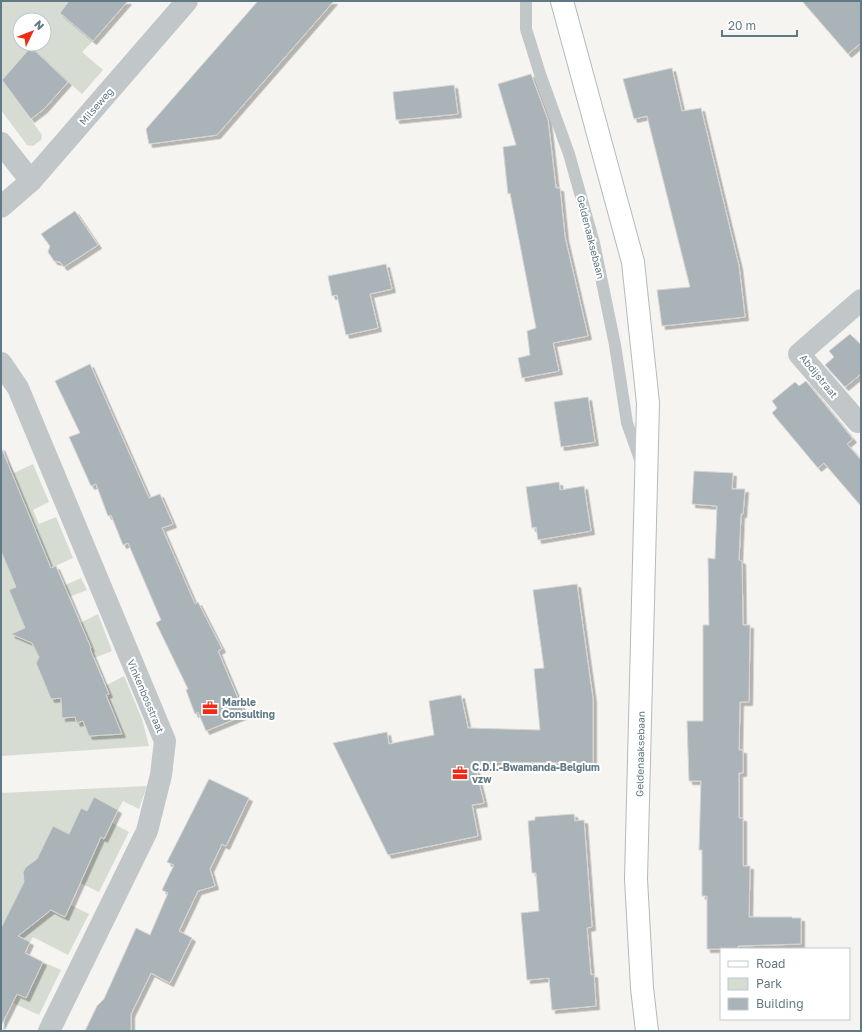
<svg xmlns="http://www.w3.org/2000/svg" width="862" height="1032" viewBox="0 0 862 1032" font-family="'Golos Text',sans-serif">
<defs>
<filter id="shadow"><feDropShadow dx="3.5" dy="3.5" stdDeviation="0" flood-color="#0004"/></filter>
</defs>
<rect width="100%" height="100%" fill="#f5f4f0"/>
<!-- green -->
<g fill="#d6dcd1" fill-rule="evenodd">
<path d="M1 1H72L69 2 60 13 93 41 82 52 103 70 82 94 31 48 3 81 42 135 41 140 33 146 27 145 1 110ZM20 20H44V44H20Z"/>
<polygon points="8,461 14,473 33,464 49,502 33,510 39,524 56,517 73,558 51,568 42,547 16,587 9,590 16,607 81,578 87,590 69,597 36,644 40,654 36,663 70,658 91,649 80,623 98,614 112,651 94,658 98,670 61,700 62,718 75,717 77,723 83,721 90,736 122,734 106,695 109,694 105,686 124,676 142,719 149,746 1,756 1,464"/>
<path d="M147 786 139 809 123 801 118 810 94 798 87 811 81 808 69 834 89 862 101 837 104 839 112 823 129 832 99 892 55 871 23 872 24 883 11 908C24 913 40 925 50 909L65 917 71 905 89 914 68 955 33 937 30 942 2 929 1 931V793Z"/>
<polygon points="43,962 61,970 39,1015 13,1003 7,1015 1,986 26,998"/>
</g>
<!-- building -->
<g fill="#aab4b8" stroke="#d6d5d3" filter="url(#shadow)">
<polygon points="69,1 128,1 93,41 60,13"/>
<polygon points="258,1 334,1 217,135 149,144 146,129"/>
<polygon points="802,1 861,1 861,43 848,54"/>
<polygon points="31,47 68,82 44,109 31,119 2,80"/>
<polygon points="672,68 682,111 701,108 739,266 745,317 662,326 657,290 690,287 647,116 634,119 623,79"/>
<polygon points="531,74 548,120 556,188 560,188 565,237 588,336 553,343 559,371 522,378 518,358 530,355 527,331 536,328 510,193 508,194 503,147 516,145 498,84"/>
<polygon points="454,85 458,114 396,120 393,92"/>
<polygon points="75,211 98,245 64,267 60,262 54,261 48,252 50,246 41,234"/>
<polygon points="386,264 392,289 370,294 378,328 346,335 337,295 332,296 328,276"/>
<polygon points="850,334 861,345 861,374 845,387 825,365 834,357 829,351"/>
<polygon points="90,364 149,498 160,494 173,524 162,528 195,604 198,602 222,649 218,651 245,715 206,731 198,712 195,714 186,690 188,689 156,623 161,620 128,543 123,545 111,515 108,516 96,484 91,486 69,437 80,433 55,381"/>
<polygon points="806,381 853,439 847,444 861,460 861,506 824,463 818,468 772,413 777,408 772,401 795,382 799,386"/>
<polygon points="588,397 595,442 561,447 554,402"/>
<polygon points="1,447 51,568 56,566 91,648 90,649 109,694 106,695 122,734 89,736 83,721 77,723 75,717 62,718 61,698 51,699 36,663 39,657 32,643 11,634 25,628 9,590 16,587 1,551"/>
<polygon points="694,471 733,473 732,489 745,489 743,514 741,514 739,560 742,561 743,625 750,625 749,702 740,702 739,750 743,750 743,773 739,773 739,818 743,818 743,866 750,866 749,917 792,917 792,918 801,918 801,944 738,946 738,949 707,949 707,896 702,896 702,850 699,850 701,781 689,781 687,721 703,721 703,625 709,625 708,558 715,559 717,506 692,504"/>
<polygon points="559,482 560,490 584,486 591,531 538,540 536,527 532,528 526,487"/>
<polygon points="577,584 593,699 593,763 474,762 484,803 472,805 478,836 388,855 333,743 387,732 389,744 434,735 429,701 461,695 468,728 540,730 534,669 544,668 533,590"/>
<polygon points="209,779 249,798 226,846 222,844 210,869 215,886 198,891 179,931 192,938 170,983 151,973 131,1014 131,1031 85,1031 97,1006 104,999 136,928 150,935 168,893 162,890 174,865 167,862"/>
<polygon points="94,797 118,810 104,839 101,837 65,917 51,910 18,936 30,942 25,953 43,962 26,998 17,994 1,1026 1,928 24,882 23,872 26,867 37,859 53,826 69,834 81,808 87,811"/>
<polygon points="574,814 575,821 584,820 592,927 587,928 591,975 594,974 596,1006 552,1010 549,978 527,980 521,913 539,911 536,873 532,873 528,821 535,820 535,817"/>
</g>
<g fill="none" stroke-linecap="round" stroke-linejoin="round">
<!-- secondary casing -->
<g stroke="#b3babd" stroke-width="24">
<polyline id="secondary" points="562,1 633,262 648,403 636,879 642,988 647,1031"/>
</g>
<!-- lane -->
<polyline stroke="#c1c6c9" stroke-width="12" points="526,1 526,29 540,74 569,154 594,243 615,345 627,423 641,462"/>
<!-- street -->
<g stroke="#c1c6c9" stroke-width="22">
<polyline points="1,143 31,181"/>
<polyline points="1,207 31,181 187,1"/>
<polyline points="861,300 799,354 858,422 861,422"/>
<polyline points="1,363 18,388 165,741 161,775 147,831 49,1031"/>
</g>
<!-- secondary -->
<use href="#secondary" stroke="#fff" stroke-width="22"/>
</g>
<!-- icons -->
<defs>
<g id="office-bare" transform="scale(1.2)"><path d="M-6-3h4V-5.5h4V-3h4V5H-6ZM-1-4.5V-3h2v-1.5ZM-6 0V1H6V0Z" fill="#f02a15" stroke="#fff" stroke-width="2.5" paint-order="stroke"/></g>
</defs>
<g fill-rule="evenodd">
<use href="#office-bare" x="210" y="708"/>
<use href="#office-bare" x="460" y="773"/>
</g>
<g text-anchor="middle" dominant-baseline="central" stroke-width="4" stroke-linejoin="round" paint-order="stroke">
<!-- street labels -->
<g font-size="10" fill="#617984" stroke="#fff">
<text transform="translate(96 106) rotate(-49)">Milseweg</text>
<text transform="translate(591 237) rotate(76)">Geldenaaksebaan</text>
<text transform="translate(819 376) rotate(51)">Abdijstraat</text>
<text transform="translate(146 696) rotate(67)">Vinkenbosstraat</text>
<text transform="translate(640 754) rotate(-89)">Geldenaaksebaan</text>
</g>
<!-- poi labels -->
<g font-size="10" font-weight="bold" fill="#617984" stroke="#fff" text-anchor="start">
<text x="222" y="702">Marble<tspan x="222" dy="12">Consulting</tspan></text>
<text x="472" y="767">C.D.I.-Bwamanda-Belgium<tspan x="472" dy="12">vzw</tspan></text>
</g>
</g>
<!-- border -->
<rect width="862" height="1032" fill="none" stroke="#617984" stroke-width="4"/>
<!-- legend -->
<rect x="720" y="948" width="130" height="72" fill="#ffffff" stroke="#c0c9ce"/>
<rect x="728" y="961" width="20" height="6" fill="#ffffff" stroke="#c0c9ce"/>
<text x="756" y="968" font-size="12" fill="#617984">Road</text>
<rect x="728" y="978" width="20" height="12" fill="#d6dcd1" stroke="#c0c9ce"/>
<text x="756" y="988" font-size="12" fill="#617984">Park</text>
<rect x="728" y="998" width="20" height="12" fill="#aab4b8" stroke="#c0c9ce"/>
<text x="756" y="1008" font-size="12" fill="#617984">Building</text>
<!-- north arrow -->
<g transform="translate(32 32) rotate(47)"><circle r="19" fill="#ffffff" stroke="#c0c9ce"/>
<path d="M0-3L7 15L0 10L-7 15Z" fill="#f02a15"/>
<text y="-6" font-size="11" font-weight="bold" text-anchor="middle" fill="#617984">N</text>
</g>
<!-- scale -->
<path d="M722 30v6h75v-6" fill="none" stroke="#617984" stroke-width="2"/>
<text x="728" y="30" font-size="12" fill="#617984" stroke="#ffffff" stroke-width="3" paint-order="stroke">20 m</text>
</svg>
